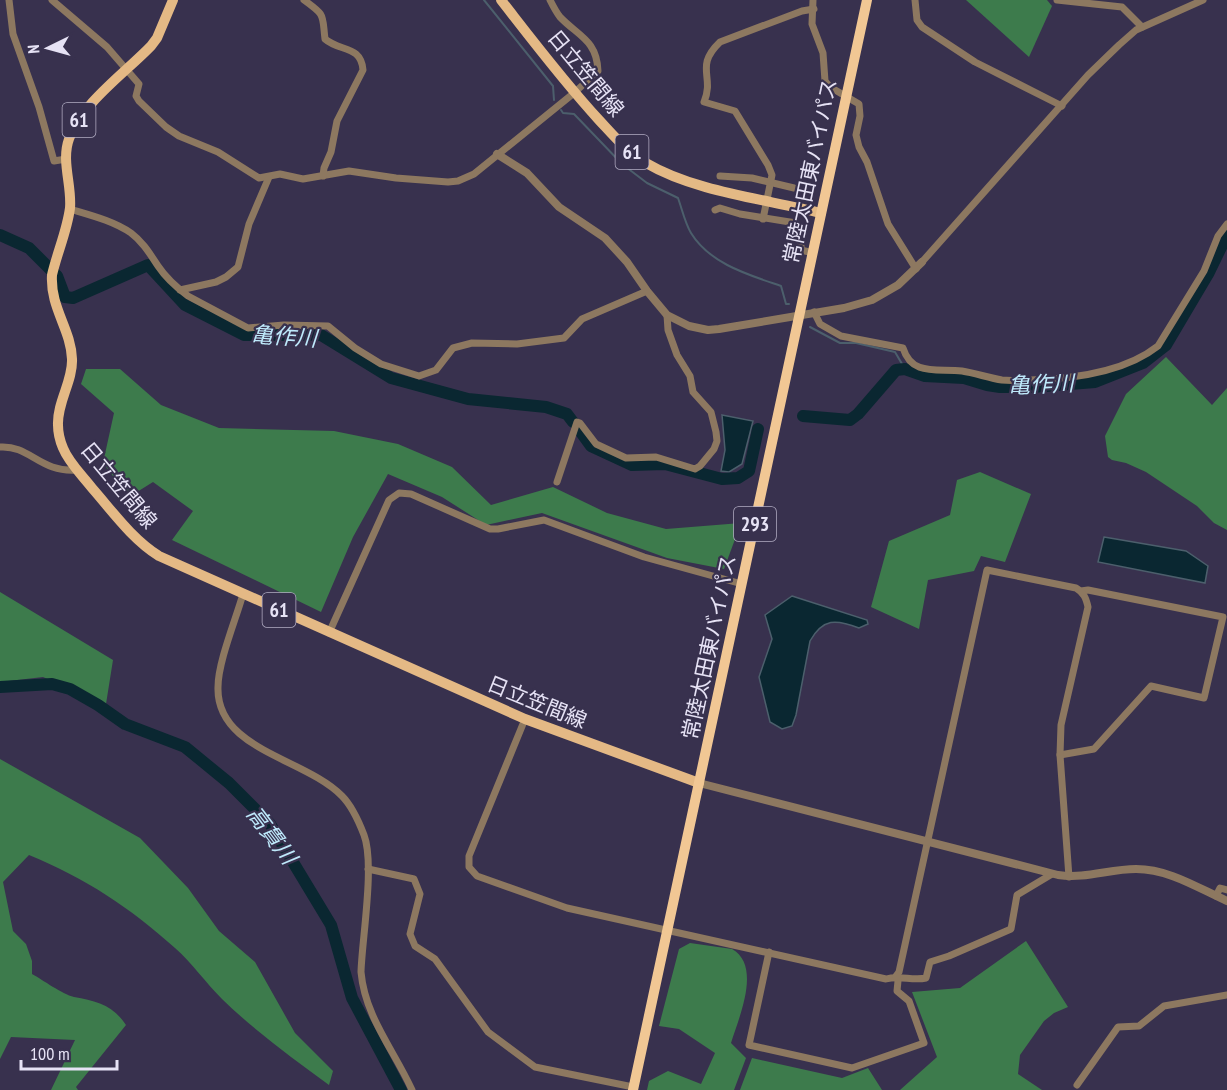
<svg xmlns="http://www.w3.org/2000/svg" width="1227" height="1090" font-family="'PT Sans Narrow','Noto Sans JP',sans-serif">
  <style>
    .forest { fill: #3d7b4c }
    .water { fill: #0a2731; stroke: #4c5f6c; stroke-width: 1.5 }
    .lines { fill: none; stroke-linecap: round; stroke-linejoin: round }
    .stream { stroke: #4c5f6c; stroke-width: 2 }
    .river { stroke: #0a2731; stroke-width: 12 }
    .minor { stroke: #8d7860; stroke-width: 7 }
    .tertiary { stroke: #8d7860; stroke-width: 8 }
    .primary { stroke: #e4b985; stroke-width: 10 }
    .trunk { stroke: #f1c794; stroke-width: 10 }
    .labels { text-anchor: middle; dominant-baseline: central; stroke-width: 4.5; stroke-linejoin: round; paint-order: stroke }
    .shield { fill: #38314e; stroke: #b2adc3; stroke-width: 1.5 }
    .shield-label { font-size: 20px; font-weight: bold; fill: #e6e2f5 }
    .street-label { font-size: 21px; fill: #e6e2f5; stroke: #38314e }
    .water-label { font-size: 22px; font-style: italic; fill: #bee9fb; stroke: #38314e }
  </style>
  <rect width="100%" height="100%" fill="#38314e"/>
  <!-- forest -->
  <g class="forest">
    <polygon points="966,0 1047,0 1052,6 1029,57"/>
    <polygon points="1166,357 1212,405 1227,388 1227,530 1214,523 1197,506 1146,472 1126,463 1112,460 1108,457 1105,436 1126,394"/>
    <polygon points="86,369 120,369 161,405 219,428 334,431 398,444 452,467 491,505 553,487 607,513 666,529 741,523 724,569 667,558 542,513 486,525 442,497 388,474 353,537 321,612 172,540 193,511 153,482 129,497 103,463 114,413 81,384"/>
    <polygon points="980,472 1031,494 1005,562 981,556 974,571 928,580 919,629 871,607 889,541 950,515 957,480"/>
    <polygon points="0,592 113,660 106,704 43,677 0,682"/>
    <path d="M0 759 140 838 188 888 219 931 255 962 295 1033 333 1071 329 1085C292 1058 255 1031 222 999 206 983 192 963 175 948 129 907 87 879 29 855L3 882 13 931 26 944 32 961V974C43 980 62 994 74 997 96 1001 113 1005 126 1025L76 1087 78 1090H51L75 1040 11 1037 0 1059Z"/>
    <polygon points="1026,941 1068,1007 1054,1013 1044,1021 1020,1055 1018,1074 1042,1090 900,1090 937,1057 912,992 960,988"/>
    <path d="M690 943 732 949C762 966 739 1017 731 1043L746 1058 734 1090H647L649 1081 668 1071 701 1084 715 1053 679 1029 659 1026 679 949Z"/>
    <polygon points="752,1058 842,1078 868,1068 882,1090 740,1090"/>
  </g>
  <!-- water -->
  <g class="water">
    <polygon points="722,415 753,421 742,464 729,472 721,471 725,450"/>
    <polygon points="1104,537 1186,551 1208,566 1205,583 1098,562"/>
    <path d="M792 596 867 620 868 624 859 628C836 619 823 618 810 641L796 715 792 726 782 729 770 722 759 677 772 639 765 615Z"/>
  </g>
  <g class="lines">
    <!-- stream -->
    <g class="stream">
      <polyline points="484,0 553,86 554,100"/>
      <path d="M561 110 563 113 574 114 622 164 647 183 678 198C682 209 685 223 691 233 710 264 749 275 781 286L786 304H789"/>
      <polyline points="810,327 840,343 856,343 895,352 905,369"/>
    </g>
    <!-- river -->
    <g class="river">
      <polyline points="0,235 29,248 57,276 65,297 73,298 148,265 185,305 244,335 321,335 391,378 468,399 546,407 567,414 573,422"/>
      <polyline points="803,416 850,420 858,414 896,370 905,369 925,376 964,378 987,385 1000,387 1032,387 1095,382 1143,363 1166,345 1208,274 1227,235"/>
      <polyline points="578,428 591,446 632,465 665,464 722,479 738,478 749,471 758,429"/>
      <polyline points="0,687 52,684 70,689 98,705 125,724 185,747 229,783 270,824 331,925 352,998 401,1090"/>
    </g>
    <!-- minor -->
    <g class="minor">
      <polyline points="9,0 13,34 39,107 54,161 66,159"/>
      <path d="M52 0 107 47 139 84 136 96 139 101 166 127 179 136 218 152 259 178 280 174 303 179 349 171 396 178 448 182 458 181 474 174 574 93 598 71C597 40 578 36 560 17 556 12 553 6 550 0"/>
      <path d="M304 0C326 16 322 14 325 39 340 52 361 45 363 70L337 121 331 152 324 168 323 176"/>
      <polyline points="813,0 812,24 823,53 825,81 830,87 859,104 860,116 856,135 859,147 867,162 888,224 916,269"/>
      <polyline points="915,0 917,20 922,27 975,62 1062,106"/>
      <polyline points="1057,0 1122,7 1142,27"/>
      <polyline points="720,176 752,178 794,188"/>
      <path d="M70 209C90 215 114 221 131 233 143 242 150 254 158 266 166 278 176 287 188 296L248 328 284 325 328 326 355 348 381 364 419 376 436 370 453 348 472 343 517 344 564 338 582 319 647 291"/>
      <polyline points="715,210 720,208 740,214 796,223 801,236 801,250 813,253"/>
      <path d="M763 219 772 175 768 165 735 111 704 102C715 76 694 67 720 42L802 11 814 9"/>
      <polyline points="922,262 1088,75 1119,45 1136,30 1203,0"/>
      <polyline points="180,290 216,282 226,277 238,267 249,224 269,177"/>
      <path d="M814 312 820 324 841 336 903 348C912 377 938 368 962 371 975 373 989 378 1002 380 1012 381 1021 380 1030 380 1071 379 1125 372 1158 346L1204 271 1218 236 1227 224"/>
      <path d="M0 447C30 445 40 473 77 470"/>
      <polyline points="557,482 577,422 580,423 596,444 626,458 656,457 695,469 700,466 714,449 717,441 716,432 711,412 693,392 690,376 677,355 668,330 667,315"/>
      <path d="M243 594C236 619 218 662 218 687 216 750 305 758 342 796 352 806 359 822 364 835 375 864 362 939 361 972 365 1017 394 1050 412 1090"/>
      <polyline points="329,633 389,500 399,493 411,494 490,529 498,529 544,520 644,557 742,584"/>
      <path d="M525 719 469 856V867L477 876 567 908 886 979C900 975 912 981 926 978L930 962 949 956 1011 929 1017 895 1052 874"/>
      <polyline points="1060,755 1094,749 1151,686 1204,698 1223,617 1088,590 1081,591"/>
      <polyline points="368,869 414,879 420,894 410,934 415,946 435,959 488,1032 535,1067 633,1087"/>
      <polyline points="1216,896 1220,888 1227,890"/>
      <path d="M769 952 749 1045 852 1068 924 1043 909 1001 897 991 898 981 896 976 899 972 987 570 1076 588C1084 593 1086 598 1088 607L1061 725 1060 755 1069 877"/>
      <polyline points="1077,1085 1118,1027 1139,1026 1164,1006 1227,995"/>
    </g>
    <!-- tertiary -->
    <g class="tertiary">
      <polyline points="497,154 527,173 559,207 605,238 627,262 647,291 667,315 689,326 708,330 719,329 844,308 872,300 898,285 922,262"/>
      <path d="M699 783 1058 875C1086 879 1109 869 1136 869 1169 869 1198 888 1227 901"/>
    </g>
    <!-- primary -->
    <g class="primary">
      <path d="M173 0 157 38 151 46C125 73 81 104 69 139 61 161 72 185 70 208 67 231 57 253 52 275 50 308 71 329 72 359 73 381 57 402 58 425 58 433 60 441 63 448 69 463 82 475 92 488 113 512 132 539 159 556L525 719 699 783"/>
      <path d="M501 0C533 41 564 82 599 120 613 135 628 153 646 163 695 192 766 199 821 213"/>
    </g>
    <!-- trunk -->
    <polyline class="trunk" points="633,1090 867,0"/>
  </g>
  <g class="labels">
    <!-- shield labels -->
    <g class="shield">
      <rect x="62.5" y="103" width="33" height="34" rx="4.5"/>
      <rect x="615.5" y="135" width="33" height="34" rx="4.5"/>
      <rect x="734" y="507" width="42" height="34" rx="4.5"/>
      <rect x="262.5" y="593" width="33" height="34" rx="4.5"/>
    </g>
    <g class="shield-label">
      <text x="79" y="120">61</text>
      <text x="632" y="152">61</text>
      <text x="755" y="524">293</text>
      <text x="279" y="610">61</text>
    </g>
    <!-- street labels -->
    <g class="street-label">
      <text transform="translate(586 73) rotate(50)">日立笠間線</text>
      <text transform="translate(810 171) rotate(-78)">常陸太田東バイパス</text>
      <text transform="translate(119 485) rotate(50)">日立笠間線</text>
      <text transform="translate(709 647) rotate(-78)">常陸太田東バイパス</text>
      <text transform="translate(537 702) rotate(22)">日立笠間線</text>
    </g>
    <!-- water labels -->
    <g class="water-label">
      <text transform="translate(284 336) rotate(4)">亀作川</text>
      <text transform="translate(1041 384) rotate(-2)">亀作川</text>
      <text transform="translate(272 835) rotate(53)">高貫川</text>
    </g>
  </g>
  <!-- north arrow -->
  <g transform="translate(48 48) rotate(265)" stroke="#38314e" stroke-width="4.5" paint-order="stroke">
  <path d="M0-4.5L10 22L0 15L-10 22Z" fill="#e6e2f5"/>
  <text y="-9" font-size="16" font-weight="bold" text-anchor="middle" fill="#e6e2f5">N</text>
  </g>
  <!-- scale -->
  <path d="M21 1060v9h96v-9" fill="none" stroke="#e6e2f5" stroke-width="3"/>
  <text x="30" y="1060" font-size="18" fill="#e6e2f5" stroke="#38314e" stroke-width="4.5" paint-order="stroke">100 m</text>
</svg>
